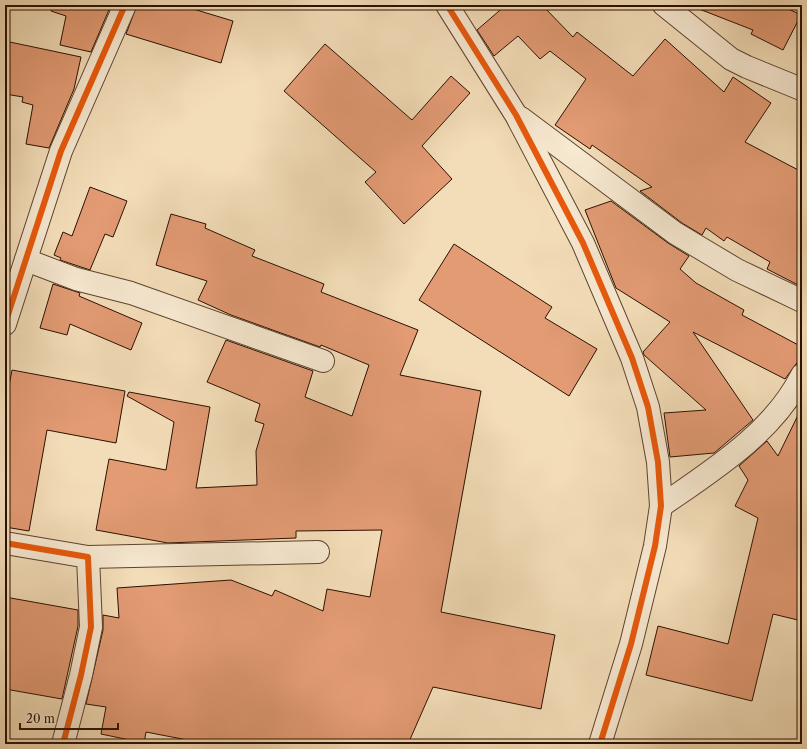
<svg xmlns="http://www.w3.org/2000/svg" width="807" height="749" font-family="'Libre Caslon Text',serif">
  <style>
    .building { fill: #e39b74; stroke: #2a1000 }
    .lines { fill: none; stroke-linecap: round; stroke-linejoin: round }
    .minor-casing { stroke: #5c432e; stroke-width: 24 }
    .minor { stroke: #f7e9d1; stroke-width: 22 }
    .cycleway-casing { stroke: #f7e9d1; stroke-width: 8 }
    .cycleway { stroke: #e8590c; stroke-width: 6 }
  </style>
  <rect width="100%" height="100%" fill="#f3ddb8"/>
  <filter id="stains"><feTurbulence type="fractalNoise" baseFrequency=".005" numOctaves="4"/><feColorMatrix values="0 0 0 0 .2 0 0 0 0 .09 0 0 0 0 .02 0 0 0 .5 -.17"/></filter>
  <radialGradient id="worn" r=".72"><stop offset=".6" stop-color="#630" stop-opacity="0"/><stop offset="1" stop-color="#630" stop-opacity=".3"/></radialGradient>
  <!-- building -->
  <g class="building">
    <polygon points="52,5 111,5 91,52 60,45 66,16 51,11"/>
    <polygon points="137,5 180,5 233,21 221,63 126,34"/>
    <polygon points="506,5 542,5 573,37 577,32 633,76 665,39 724,92 733,77 771,103 745,142 802,172 802,287 767,269 770,262 727,237 724,241 706,228 702,235 682,223 640,191 652,187 592,145 590,149 555,125 586,79 550,51 540,59 518,36 494,56 477,30"/>
    <polygon points="695,5 780,5 801,15 783,50 751,34 753,30 694,7"/>
    <polygon points="5,41 81,57 74,89 49,148 26,144 33,105 22,102 23,97 5,94"/>
    <polygon points="325,44 412,120 451,76 470,93 422,146 452,179 404,224 365,182 376,172 284,91"/>
    <polygon points="90,187 127,201 113,237 105,234 90,270 60,260 61,258 54,255 63,232 72,236"/>
    <polygon points="611,201 668,243 689,256 680,269 696,283 744,310 742,315 802,347 802,356 785,379 693,332 753,420 714,453 670,457 664,413 706,410 644,355 643,352 670,322 616,288 585,210"/>
    <polygon points="171,214 206,224 205,228 255,250 252,256 324,284 321,292 418,330 400,375 481,391 441,612 555,635 541,709 433,687 408,744 208,744 146,732 144,743 101,734 106,707 86,704 103,630 103,615 119,618 117,588 231,580 272,596 275,590 323,611 327,589 370,597 382,530 296,531 296,538 168,543 96,530 109,459 166,470 174,422 127,396 129,392 210,407 196,488 257,485 256,451 264,424 255,421 260,404 207,382 226,340 313,371 305,397 352,416 369,365 321,345 320,347 231,315 198,300 207,281 156,265"/>
    <polygon points="454,244 552,307 545,318 597,349 569,396 419,300"/>
    <polygon points="53,284 80,293 79,296 142,323 131,350 70,324 67,335 40,328"/>
    <polygon points="12,370 125,391 116,443 47,430 29,531 5,527 5,407"/>
    <polygon points="802,407 802,621 773,614 752,701 646,675 658,626 728,644 758,518 735,506 748,480 739,466 767,441 778,456"/>
    <polygon points="5,597 78,610 78,626 62,699 5,689"/>
  </g>
  <g class="lines">
    <defs>
      <g id="minor">
        <polyline points="447,5 516,115 583,243 632,358 648,407 658,462 661,506 655,546 631,644 600,744"/>
        <polyline points="664,5 731,59 747,67 801,89"/>
        <polyline points="521,118 675,233 737,270 802,301"/>
        <polyline points="26,260 76,279 131,293 323,361"/>
        <polyline points="5,324 61,151 125,5"/>
        <path d="M661 506C713 470 773 433 802 375"/>
        <polyline points="5,543 88,557 91,627 81,675 63,744"/>
        <polyline points="88,557 318,552"/>
      </g>
    </defs>
    <!-- minor casing -->
    <use href="#minor" class="minor-casing"/>
    <!-- minor -->
    <use href="#minor" class="minor"/>
    <defs>
      <g id="cycleway">
        <polyline points="447,5 516,115 583,243 632,358 648,407 658,462 661,506 655,546 631,644 600,744"/>
        <polyline points="5,324 61,151 125,5"/>
        <polyline points="5,543 88,557 91,627 81,675 63,744"/>
      </g>
    </defs>
    <!-- cycleway casing -->
    <use href="#cycleway" class="cycleway-casing"/>
    <!-- cycleway -->
    <use href="#cycleway" class="cycleway"/>
  </g>
  <!-- margin -->
  <rect width="807" height="749" fill="none" stroke="#f3ddb8" stroke-width="20"/>
  <rect x="6" y="6" width="795" height="737" fill="none" stroke="#2a1000" stroke-width="2"/>
  <rect x="10" y="10" width="787" height="729" fill="none" stroke="#2a1000"/>
  <!-- scale -->
  <path d="M20 723v6h98v-6" fill="none" stroke="#2a1000" stroke-width="2"/>
  <text x="26" y="723" font-size="12" fill="#2a1000" stroke="#f7e9d1" stroke-width="3" paint-order="stroke">20 m</text>
  <rect width="100%" height="100%" filter="url(#stains)"/>
  <rect width="100%" height="100%" fill="url(#worn)"/>
</svg>
